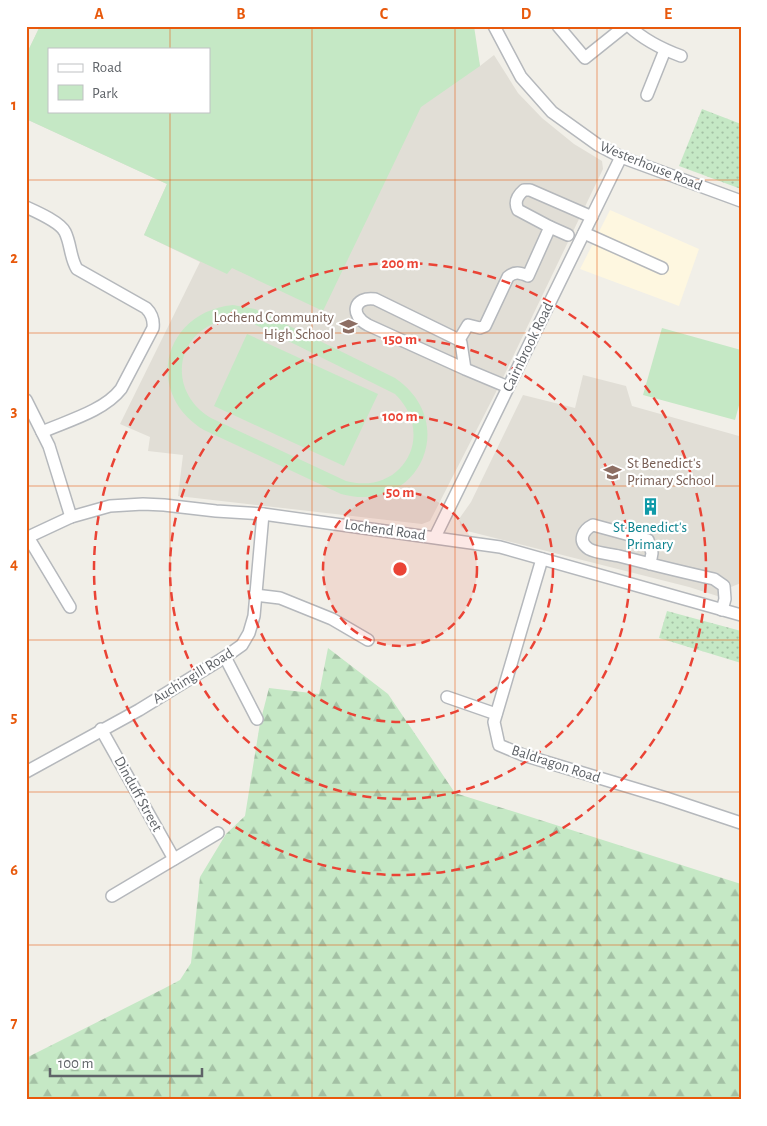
<svg xmlns="http://www.w3.org/2000/svg" width="767" height="1126" font-family="'Alegreya Sans',sans-serif">
  <style>
    .commercial { fill: #fef7e0 }
    .education { fill: #e1ded6; fill-rule: evenodd }
    .grass { fill: url(#grass-dots) }
    .forest { fill: url(#forest-firs) }
    .green { fill: #c5e8c5; fill-rule: evenodd }
    .lines { fill: none; stroke-linecap: round; stroke-linejoin: round }
    .minor-casing { stroke: #b5b8bc; stroke-width: 14 }
    .minor { stroke: #fff; stroke-width: 11 }
    .grid { fill: none; stroke: #e8590c; stroke-width: 1; stroke-opacity: 0.55 }
    .ring { fill: none; stroke: #ea4335; stroke-width: 2.5; stroke-dasharray: 9 6 }
    .labels { text-anchor: middle; dominant-baseline: central; stroke-width: 4.5; stroke-linejoin: round; paint-order: stroke }
    .street-label { font-size: 15px; fill: #5f6368; stroke: #fff }
    .education-label { font-size: 15px; fill: #785e54; stroke: #fff; text-anchor: end }
    .culture-label { font-size: 15px; fill: #0d838f; stroke: #fff }
    .centre { fill: #ea4335; stroke: #fff; stroke-width: 2.5 }
    .ring-label { font-size: 15px; text-anchor: middle; font-weight: bold; fill: #ea4335; stroke: #fff; stroke-width: 4.5; stroke-linejoin: round; paint-order: stroke }
    .neatline { fill: none; stroke: #e8590c; stroke-width: 2 }
    .grid-label { font-size: 16px; text-anchor: middle; font-weight: bold; fill: #e8590c }
  </style>
  <defs>
    <pattern id="grass-dots" width="8" height="8" patternUnits="userSpaceOnUse" patternTransform="scale(1.25)"><rect width="8" height="8" fill="#c5e8c5"/><path d="M2 2h.1M6 6h.1" fill="none" stroke="#a3c0a4" stroke-width="1.8" stroke-linecap="round"/></pattern>
    <pattern id="forest-firs" width="22" height="20" patternUnits="userSpaceOnUse" patternTransform="scale(1.25)"><rect width="22" height="20" fill="#c5e8c5"/><path d="M5 1l3.5 6h-7zM16 11l3.5 6h-7z" fill="#a3c0a4"/></pattern>
  </defs>
  <rect width="100%" height="100%" fill="#f1efe8"/>
  <!-- commercial -->
  <polygon class="commercial" points="610,210 699,249 679,306 580,269"/>
  <!-- education -->
  <g class="education">
    <path d="M40 26H472L480 66 494 55 518 93 542 118 574 144 602 161 603 169 497 390 430 521 422 524 178 496 183 455 148 451 150 437 120 424 200 262 144 235 167 184 26 119V55ZM49 49H209V111H49Z"/>
    <polygon points="583,375 626,386 632,406 739,436 741,441 741,583 731,587 730,600 689,587 467,531 461,527 459,519 471,502 523,395 575,408"/>
  </g>
  <!-- grass -->
  <g class="grass">
    <polygon points="702,109 741,124 741,189 679,166"/>
    <polygon points="667,611 741,631 741,663 659,638"/>
  </g>
  <!-- forest -->
  <polygon class="forest" points="328,648 388,694 455,793 741,884 741,1100 26,1100 26,1058 165,988 180,980 191,963 200,877 226,834 245,816 260,723 269,688 319,694"/>
  <!-- green -->
  <g class="green">
    <path d="M40 26H474L480 66 421 107 323 311 232 268 227 274 144 235 167 184 26 119V55ZM49 49H209V111H49Z"/>
    <path d="M233 305 255 309 395 378C461 423 418 515 341 494L204 430C143 393 163 312 233 305ZM233 319 250 322 395 394C437 435 402 496 346 481L211 418C163 389 177 324 233 319Z"/>
    <polygon points="662,328 741,350 741,398 735,420 643,395"/>
    <polygon points="247,334 378,394 344,466 214,406"/>
  </g>
  <g class="lines">
    <defs>
      <g id="minor">
        <polyline points="494,26 521,77 552,112 598,145 621,157 741,201"/>
        <polyline points="558,26 585,58 625,26"/>
        <path d="M629 26C644 40 662 49 681 56"/>
        <polyline points="647,95 665,50"/>
        <path d="M26 207C37 212 60 222 65 232 71 244 70 258 77 269L146 308C152 314 154 320 153 328L121 389C104 411 67 421 42 432"/>
        <path d="M550 227 518 210C514 202 517 196 524 190H530L592 217"/>
        <polyline points="584,233 662,268"/>
        <path d="M459 340 468 325 480 328 485 326 508 277C515 271 520 273 528 276L550 227 568 235"/>
        <path d="M465 369 368 325C349 315 354 296 375 299L459 340 461 343 465 369 508 387"/>
        <polyline points="26,400 49,446 71,517"/>
        <polyline points="28,537 70,607"/>
        <polyline points="435,537 621,157"/>
        <polyline points="26,538 71,517 110,506 143,504 164,505 216,511 263,514 500,547 741,615"/>
        <polyline points="542,559 494,722 499,745 523,755 666,798 741,823"/>
        <path d="M650 564 652 553 648 540 593 525C583 530 577 541 589 549 596 553 610 554 619 556 650 564 682 572 714 579L724 586 725 599 722 610"/>
        <polyline points="255,595 280,598 332,619 368,640"/>
        <polyline points="225,657 257,719"/>
        <polyline points="447,697 496,714"/>
        <polyline points="101,729 174,859"/>
        <polyline points="26,772 139,710 225,657 242,645 249,633 254,616 263,514"/>
        <polyline points="112,896 218,833"/>
      </g>
    </defs>
    <!-- minor casing -->
    <use href="#minor" class="minor-casing"/>
    <!-- minor -->
    <use href="#minor" class="minor"/>
  </g>
  <!-- grid -->
  <path class="grid" d="M170 26V49M312 26V1100M455 26V1100M597 26V1100M170 111V1100M26 180H741M26 333H741M26 486H741M26 640H741M26 792H741M26 945H741"/>
  <!-- distance rings -->
  <circle cx="400" cy="569" r="77" fill="#ea4335" fill-opacity=".12"/>
  <g class="ring">
    <circle cx="400" cy="569" r="77"/>
    <circle cx="400" cy="569" r="153"/>
    <circle cx="400" cy="569" r="230"/>
    <circle cx="400" cy="569" r="306"/>
  </g>
  <!-- icons -->
  <defs>
    <symbol id="school-bare" viewBox="-9 -9 18 18"><path d="M0-5L7-2L0 1L-7-2ZM-4 1L0 2.5L4 1V4Q0 6-4 4Z" fill="#8d6e63" stroke="#fff" stroke-width="2.5" paint-order="stroke"/></symbol>
    <symbol id="building-bare" viewBox="-9 -9 18 18"><path d="M-4-6H4V6H1V3H-1V6H-4ZM-2.5-4.3h1.7v1.8h-1.7ZM.8-4.3h1.7v1.8H.8ZM-2.5-1h1.7V.8h-1.7ZM.8-1h1.7V.8H.8Z" fill="#0f9aa8" stroke="#fff" stroke-width="2.5" paint-order="stroke"/></symbol>
  </defs>
  <g fill-rule="evenodd">
    <use href="#school-bare" x="336" y="314" width="25" height="25"/>
    <use href="#school-bare" x="600" y="460" width="25" height="25"/>
    <use href="#building-bare" x="638" y="494" width="25" height="25"/>
  </g>
  <g class="labels">
    <!-- street labels -->
    <g class="street-label">
      <text transform="translate(651 166) rotate(22)">Westerhouse Road</text>
      <text transform="translate(528 347) rotate(-64)">Cairnbrook Road</text>
      <text transform="translate(385 530) rotate(8)">Lochend Road</text>
      <text transform="translate(193 676) rotate(-32)">Auchingill Road</text>
      <text transform="translate(556 764) rotate(18)">Baldragon Road</text>
      <text transform="translate(138 794) rotate(61)">Dinduff Street</text>
    </g>
    <!-- education labels -->
    <g class="education-label">
      <text x="334" y="317">Lochend Community<tspan x="334" dy="17">High School</tspan></text>
      <text x="627" y="463" text-anchor="start">St Benedict's<tspan x="627" dy="17">Primary School</tspan></text>
    </g>
    <!-- culture labels -->
    <g class="culture-label">
      <text x="650" y="527">St Benedict's<tspan x="650" dy="17">Primary</tspan></text>
    </g>
  </g>
  <circle cx="400" cy="569" r="8" class="centre"/>
  <g class="ring-label">
    <text x="400" y="268">200 m</text>
    <text x="400" y="344">150 m</text>
    <text x="400" y="421">100 m</text>
    <text x="400" y="497">50 m</text>
  </g>
  <!-- border -->
  <rect width="767" height="1126" fill="none" stroke="#ffffff" stroke-width="55"/>
  <!-- legend -->
  <rect x="48" y="48" width="162" height="65" fill="#ffffff" stroke="#bfc1c3"/>
  <rect x="58" y="64" width="25" height="8" fill="#ffffff" stroke="#bfc1c3"/>
  <text x="92" y="72" font-size="15" fill="#5f6368">Road</text>
  <rect x="58" y="85" width="25" height="15" fill="#c5e8c5" stroke="#bfc1c3"/>
  <text x="92" y="98" font-size="15" fill="#5f6368">Park</text>
  <!-- scale -->
  <path d="M50 1068v8h152v-8" fill="none" stroke="#5f6368" stroke-width="2.5"/>
  <text x="58" y="1068" font-size="15" fill="#5f6368" stroke="#ffffff" stroke-width="4" paint-order="stroke">100 m</text>
  <rect x="28" y="28" width="712" height="1070" class="neatline"/>
  <g class="grid-label">
    <text x="99" y="19">A</text>
    <text x="241" y="19">B</text>
    <text x="384" y="19">C</text>
    <text x="526" y="19">D</text>
    <text x="668" y="19">E</text>
    <text x="14" y="110">1</text>
    <text x="14" y="263">2</text>
    <text x="14" y="416">3</text>
    <text x="14" y="569">4</text>
    <text x="14" y="722">5</text>
    <text x="14" y="875">6</text>
    <text x="14" y="1028">7</text>
  </g>
</svg>
